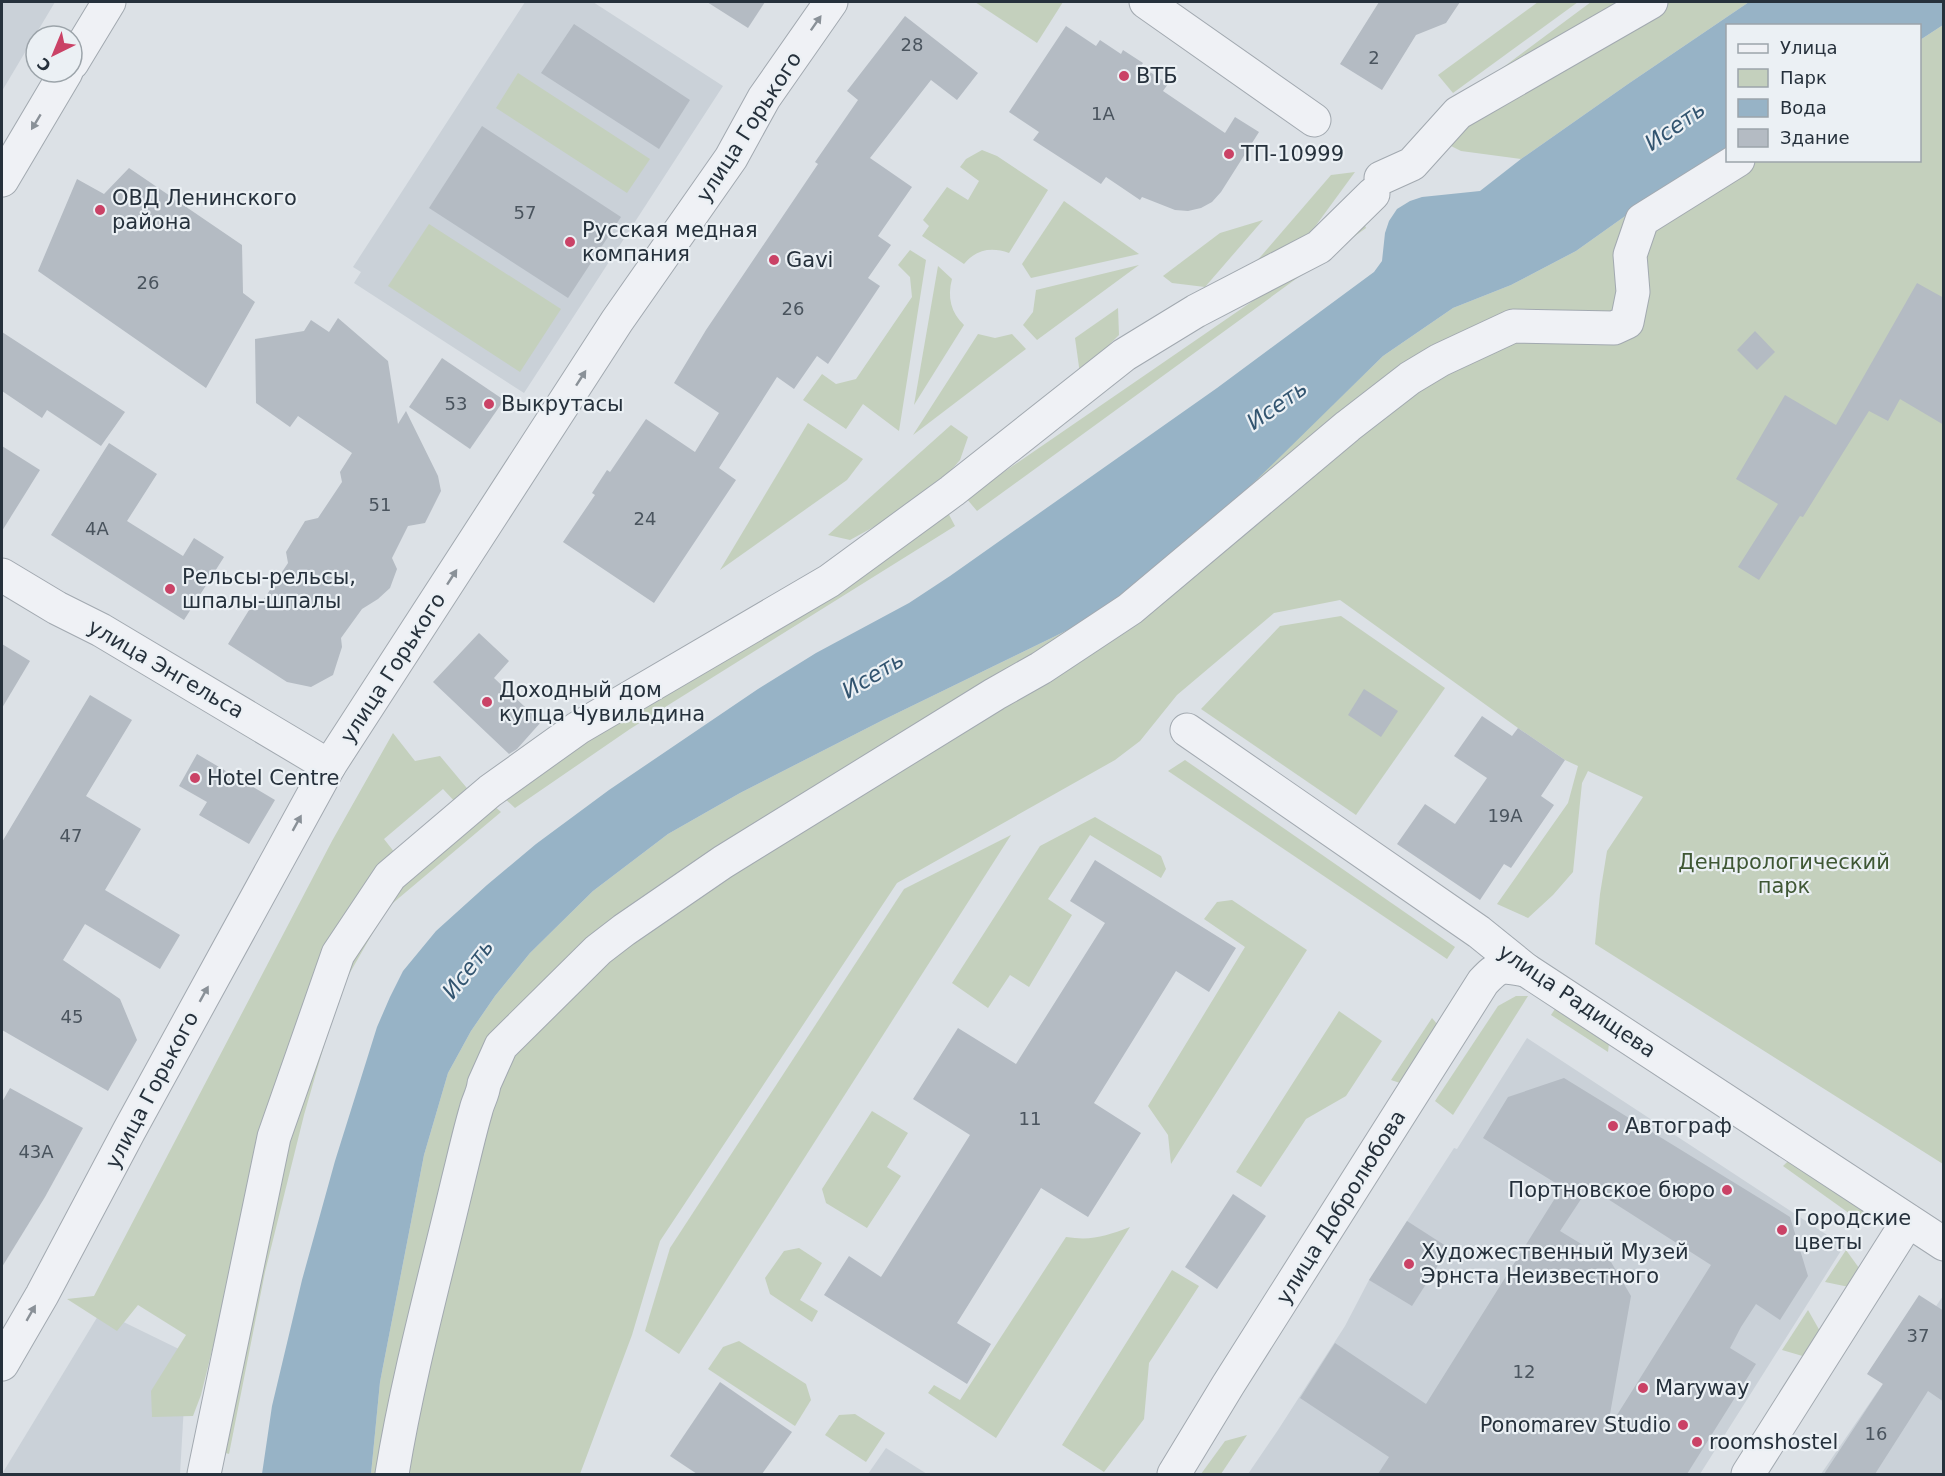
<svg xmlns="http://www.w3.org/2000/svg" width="1945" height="1476" font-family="'DejaVu Sans',sans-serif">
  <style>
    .built { fill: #cad1d8 }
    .green { fill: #c4d0bd }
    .water { fill: #97b3c6 }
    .building { fill: #b4bbc3; fill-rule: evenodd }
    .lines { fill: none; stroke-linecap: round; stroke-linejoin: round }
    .minor-casing { stroke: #a2a9b0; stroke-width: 35 }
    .minor { stroke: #eff1f5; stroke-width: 33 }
    .oneway { fill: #8a9198 }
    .poi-dot { fill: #ca4266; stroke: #ebf0f4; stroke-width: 2 }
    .labels { text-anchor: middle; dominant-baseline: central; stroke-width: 4.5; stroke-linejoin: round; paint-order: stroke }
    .number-label { font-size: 18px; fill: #4a545e }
    .poi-label { font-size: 21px; fill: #26313c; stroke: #ebf0f4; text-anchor: start }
    .street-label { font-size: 21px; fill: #26313c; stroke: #ebf0f4 }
    .park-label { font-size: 21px; fill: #3f5734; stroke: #ebf0f4 }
    .water-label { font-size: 22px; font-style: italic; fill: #32546f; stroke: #ebf0f4 }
  </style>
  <rect width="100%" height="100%" fill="#dce1e6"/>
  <!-- built -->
  <g class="built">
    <polygon points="2,2 55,2 2,91"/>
    <polygon points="525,2 593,2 723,86 524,393 354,283 361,272 353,267"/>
    <polygon points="1527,1038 1844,1246 1700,1474 1248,1474 1278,1430 1345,1326 1369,1280 1454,1148 1457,1149"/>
    <polygon points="1943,1296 1943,1474 1821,1474"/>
    <polygon points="101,1311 187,1353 180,1474 2,1474"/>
    <polygon points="886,1448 927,1474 868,1474"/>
  </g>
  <!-- green -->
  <g class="green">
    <polygon points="975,2 1063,2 1037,43"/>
    <polygon points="1538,2 1578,2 1453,93 1438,75"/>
    <polygon points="1591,2 1749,2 1628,84 1521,159 1461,151 1419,130"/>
    <polygon points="1943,25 1943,1164 1595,944 1600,894 1607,851 1643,797 1588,771 1582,783 1573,872 1553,895 1528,918 1497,904 1568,803 1578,766 1565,760 1518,728 1340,600 1274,613 1177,695 1140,741 1115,760 897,883 660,1241 632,1335 580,1474 371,1474 380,1382 424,1155 448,1073 471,1031 495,996 530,953 593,891 668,834 740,793 883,720 1074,627 1315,422 1383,356 1453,308 1511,285 1576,251 1628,214 1728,160 1920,160 1920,40"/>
    <polygon points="518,73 650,159 627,193 496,108"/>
    <path d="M982 150 997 156 1048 190 1009 253C992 247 976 249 964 264L922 236 929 226 923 220 947 187 968 200 979 181 960 167 966 159Z"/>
    <polygon points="1355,172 1306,239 1243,277 1331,175"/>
    <polygon points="1064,201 1139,254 1031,278 1022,264"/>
    <polygon points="1361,216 1366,228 977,511 966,498 1327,250"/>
    <polygon points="1263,220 1205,287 1172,283 1163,276 1220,233"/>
    <polygon points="429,224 561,309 520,372 388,286"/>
    <polygon points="910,250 926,260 899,431 863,404 846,429 803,400 822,374 836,384 856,379 912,297 910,277 898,265"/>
    <polygon points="1139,265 1037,340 1023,325 1033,312 1036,290"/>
    <path d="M938 266 952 279C947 297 951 313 964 325L914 405Z"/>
    <polygon points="1118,308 1119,335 1080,374 1075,338"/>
    <polygon points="978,334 995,338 1012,334 1026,349 913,435"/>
    <polygon points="808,423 863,459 847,480 720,570"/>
    <polygon points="951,425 968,437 960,460 928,497 850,540 828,535"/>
    <polygon points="946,509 955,526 630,729 515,808 503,797 542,769"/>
    <polygon points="1341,616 1445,688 1356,815 1201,709 1280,626"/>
    <polygon points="393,733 415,761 440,756 471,793 457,804 443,789 384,839 395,853 334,938 285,1056 201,1395 193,1416 152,1417 151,1391 186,1335 138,1305 117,1331 67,1299 94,1296 332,841"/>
    <polygon points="1185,760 1455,947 1447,959 1168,771"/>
    <polygon points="485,798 501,812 387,908 340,990 304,1115 265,1272 229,1454 213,1449 215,1427 337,958"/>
    <polygon points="1095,817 1161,856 1166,869 1161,878 1090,835 1048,899 1072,915 1029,987 1010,975 988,1008 952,983 1040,846"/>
    <polygon points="1011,835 679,1354 645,1331 670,1248 904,889"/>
    <polygon points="1232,900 1307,950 1171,1164 1168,1135 1148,1106 1245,947 1204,919 1217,902"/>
    <polygon points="1564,995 1611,1026 1608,1052 1551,1015"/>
    <polygon points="1516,996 1528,996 1453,1115 1435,1101 1498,1006"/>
    <polygon points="1339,1011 1382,1041 1346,1096 1306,1119 1261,1187 1236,1172"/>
    <polygon points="1432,1018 1443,1031 1406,1085 1391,1080"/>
    <polygon points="872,1111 908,1133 887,1167 901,1176 867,1228 826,1203 822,1189"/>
    <polygon points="1800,1150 1874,1199 1860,1221 1783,1166"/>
    <path d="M1130 1227 996 1438 928 1393 934 1385 960 1400 1066 1237C1092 1241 1106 1236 1130 1227Z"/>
    <polygon points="799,1248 822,1263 800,1300 818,1311 812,1322 770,1294 765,1278 784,1251"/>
    <polygon points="1846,1250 1859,1268 1849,1287 1825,1282"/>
    <polygon points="1172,1270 1199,1286 1149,1363 1144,1419 1104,1472 1062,1445"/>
    <polygon points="1808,1310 1821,1333 1806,1357 1782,1350"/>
    <polygon points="739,1341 806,1384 811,1400 795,1426 708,1369 723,1347"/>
    <polygon points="855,1414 885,1433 866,1462 825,1435 839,1415"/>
    <polygon points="1247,1435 1221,1474 1201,1474 1225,1441"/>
  </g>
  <!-- water -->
  <polygon class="water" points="1749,2 1943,2 1943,25 1920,40 1920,26 1728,26 1727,155 1628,214 1576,251 1511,285 1453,308 1383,356 1239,497 1124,597 1074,627 883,720 740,793 668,834 593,891 530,953 495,996 471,1031 448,1073 424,1155 380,1382 371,1474 262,1474 272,1406 302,1280 335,1161 377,1027 390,997 403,971 436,931 487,885 536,844 609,790 758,689 816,653 909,603 950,576 1217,388 1374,272 1382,261 1385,233 1389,221 1397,209 1410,201 1422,197 1480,191 1521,159 1628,84"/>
  <!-- building -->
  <g class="building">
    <polygon points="707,2 765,2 748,28"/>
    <polygon points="1379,2 1460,2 1446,23 1416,35 1382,90 1340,64"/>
    <polygon points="905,16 978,73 957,100 931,80 870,158 912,187 878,236 891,245 868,278 880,286 828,364 817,356 794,389 777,377 719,468 736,480 654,603 563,542 595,495 592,493 607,470 610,472 646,419 695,452 719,413 674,383 706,330 818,164 815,162 858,100 847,91"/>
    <polygon points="574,24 690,100 659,149 541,73"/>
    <polygon points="1066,26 1096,46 1100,40 1121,54 1123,50 1143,63 1141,66 1168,84 1163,91 1225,133 1235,117 1259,132 1221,192 1212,202 1201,208 1188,211 1175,210 1142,197 1140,200 1106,177 1101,184 1033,140 1039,132 1009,112"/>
    <polygon points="482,126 621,217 568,298 429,208"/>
    <polygon points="129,168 242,245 243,293 255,302 206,388 38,271 77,179 104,194"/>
    <polygon points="1917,283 1944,298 1944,425 1900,399 1888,421 1869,411 1803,517 1800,516 1759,580 1738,567 1778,504 1736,479 1785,395 1836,425"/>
    <polygon points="338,318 388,361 398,424 406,411 438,476 441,491 425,523 408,526 392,558 397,569 390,588 378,599 362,609 341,638 342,647 333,675 311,687 287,682 228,644 254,602 264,599 288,563 286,552 305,521 318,518 342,482 340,472 352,453 298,416 290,427 256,403 255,339 304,331 311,320 329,332"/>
    <polygon points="1755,331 1775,352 1757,370 1737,350"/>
    <polygon points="2,332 125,412 101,446 47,410 42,418 2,391"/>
    <polygon points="442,358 504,400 470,449 409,407"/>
    <polygon points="109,443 157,474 127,521 183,556 194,538 224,557 184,620 51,535"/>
    <polygon points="2,446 40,470 2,531"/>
    <polygon points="479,633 509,661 494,678 541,722 517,749 509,754 433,682"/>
    <polygon points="2,644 30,661 2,708"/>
    <polygon points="1364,689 1398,711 1381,737 1348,715"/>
    <polygon points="90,695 132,720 86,796 141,829 105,890 180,935 160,969 85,924 63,960 120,999 137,1040 108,1091 2,1030 2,842"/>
    <polygon points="1482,716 1512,736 1518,728 1565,760 1541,796 1554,805 1511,868 1504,864 1480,900 1397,844 1425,804 1455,824 1487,778 1454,756"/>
    <polygon points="197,754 275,800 249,844 199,815 207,802 179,786"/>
    <polygon points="1095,860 1236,948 1209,992 1176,971 1094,1103 1141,1133 1088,1217 1041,1188 957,1323 991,1344 967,1384 824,1295 849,1256 881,1277 970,1135 913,1099 958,1028 1016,1064 1105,923 1070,901"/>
    <path d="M1564 1078 1790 1217 1808 1276 1780 1320 1756 1304 1741 1327 1730 1348 1756 1364 1687 1474H1378L1389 1457 1300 1398 1335 1343 1426 1404 1562 1187 1483 1138 1508 1097ZM1589 1187 1711 1265 1607 1431 1631 1296 1611 1262 1560 1231Z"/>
    <polygon points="10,1088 83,1128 45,1197 2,1267 2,1102"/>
    <polygon points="1233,1194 1266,1216 1217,1289 1185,1267"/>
    <polygon points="1407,1221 1449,1248 1412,1306 1369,1280"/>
    <polygon points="1919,1295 1944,1311 1944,1402 1928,1391 1875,1474 1824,1474 1883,1384 1867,1374"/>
    <polygon points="720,1382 792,1432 762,1474 697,1474 670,1456"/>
  </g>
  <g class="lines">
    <defs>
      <g id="minor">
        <polyline points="1146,2 1314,120"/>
        <polyline points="72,63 109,2"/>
        <polyline points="1381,178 1412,164 1458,113 1651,2"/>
        <polyline points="2,180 66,72"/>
        <polyline points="2,575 57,608 101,630 329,766"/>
        <polyline points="1187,730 1479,932 1526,970 1944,1244"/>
        <polyline points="2,1364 42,1295 129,1131 329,766 617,321 731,158 764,98 831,2"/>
        <polyline points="204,1474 274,1137 338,954 390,876 490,791 578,728 829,581 952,491 1124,355 1196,311 1319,247 1373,194"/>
        <path d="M392 1474C408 1376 435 1278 458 1181 464 1157 469 1134 476 1110 478 1101 483 1094 484 1084L501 1046 598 950 624 930 723 862 995 694 1041 668 1130 609 1348 426 1410 378 1440 360 1513 326 1614 328 1627 322 1633 292 1630 255 1642 220 1738 160"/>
        <path d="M1174 1474 1228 1385 1483 982C1500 964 1502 966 1526 970"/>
        <polyline points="1748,1474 1908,1221"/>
      </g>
    </defs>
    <!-- minor casing -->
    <use href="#minor" class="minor-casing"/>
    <!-- minor -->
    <use href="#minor" class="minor"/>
  </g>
  <!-- one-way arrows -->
  <defs><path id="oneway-solid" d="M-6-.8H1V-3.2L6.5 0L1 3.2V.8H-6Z" transform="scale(1.5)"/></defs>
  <g class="oneway">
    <use href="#oneway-solid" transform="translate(816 23) rotate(-55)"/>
    <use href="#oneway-solid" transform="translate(36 122) rotate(121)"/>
    <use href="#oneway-solid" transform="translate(581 378) rotate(-57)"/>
    <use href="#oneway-solid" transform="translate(452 577) rotate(-57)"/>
    <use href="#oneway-solid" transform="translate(297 823) rotate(-61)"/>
    <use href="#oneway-solid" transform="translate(204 994) rotate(-61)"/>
    <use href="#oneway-solid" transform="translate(31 1313) rotate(-60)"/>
  </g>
  <!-- markers -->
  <g class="poi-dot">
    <circle cx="1124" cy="76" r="6"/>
    <circle cx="1229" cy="154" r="6"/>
    <circle cx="100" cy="210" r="6"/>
    <circle cx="570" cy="242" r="6"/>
    <circle cx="774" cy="260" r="6"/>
    <circle cx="489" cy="404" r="6"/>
    <circle cx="170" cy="589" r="6"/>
    <circle cx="487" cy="702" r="6"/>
    <circle cx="195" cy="778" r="6"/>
    <circle cx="1613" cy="1126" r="6"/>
    <circle cx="1727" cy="1190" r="6"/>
    <circle cx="1782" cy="1230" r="6"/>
    <circle cx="1409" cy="1264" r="6"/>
    <circle cx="1643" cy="1388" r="6"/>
    <circle cx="1683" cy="1425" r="6"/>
    <circle cx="1697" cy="1442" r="6"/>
  </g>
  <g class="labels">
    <!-- number labels -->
    <g class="number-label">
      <text x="912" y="44">28</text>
      <text x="1374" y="57">2</text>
      <text x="1103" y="113">1А</text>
      <text x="525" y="212">57</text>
      <text x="148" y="282">26</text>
      <text x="793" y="308">26</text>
      <text x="456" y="403">53</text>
      <text x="380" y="504">51</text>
      <text x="645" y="518">24</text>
      <text x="97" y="528">4А</text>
      <text x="1505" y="815">19А</text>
      <text x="71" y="835">47</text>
      <text x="72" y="1016">45</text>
      <text x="1030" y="1118">11</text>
      <text x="36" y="1151">43А</text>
      <text x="1918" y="1335">37</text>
      <text x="1524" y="1371">12</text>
      <text x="1876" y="1433">16</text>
    </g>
    <!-- poi labels -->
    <g class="poi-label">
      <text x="1136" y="76">ВТБ</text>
      <text x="1241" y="154">ТП-10999</text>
      <text x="112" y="198">ОВД Ленинского<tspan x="112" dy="24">района</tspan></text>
      <text x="582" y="230">Русская медная<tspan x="582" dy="24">компания</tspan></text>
      <text x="786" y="260">Gavi</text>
      <text x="501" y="404">Выкрутасы</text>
      <text x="182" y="577">Рельсы-рельсы,<tspan x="182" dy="24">шпалы-шпалы</tspan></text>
      <text x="499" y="690">Доходный дом<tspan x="499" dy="24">купца Чувильдина</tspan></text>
      <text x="207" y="778">Hotel Centre</text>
      <text x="1625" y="1126">Автограф</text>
      <text x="1715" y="1190" text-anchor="end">Портновское бюро</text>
      <text x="1794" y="1218">Городские<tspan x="1794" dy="24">цветы</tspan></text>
      <text x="1421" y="1252">Художественный Музей<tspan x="1421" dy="24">Эрнста Неизвестного</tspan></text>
      <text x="1655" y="1388">Maryway</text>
      <text x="1671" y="1425" text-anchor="end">Ponomarev Studio</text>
      <text x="1709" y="1442">roomshostel</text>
    </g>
    <!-- street labels -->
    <g class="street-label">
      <text transform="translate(749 127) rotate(-57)">улица Горького</text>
      <text transform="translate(393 668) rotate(-57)">улица Горького</text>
      <text transform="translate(166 669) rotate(30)">улица Энгельса</text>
      <text transform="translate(1577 1001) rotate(34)">улица Радищева</text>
      <text transform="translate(152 1090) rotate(-62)">улица Горького</text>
      <text transform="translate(1341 1207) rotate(-58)">улица Добролюбова</text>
    </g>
    <!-- park labels -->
    <g class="park-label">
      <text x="1784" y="862">Дендрологический<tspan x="1784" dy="24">парк</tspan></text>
    </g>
    <!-- water labels -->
    <g class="water-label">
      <text transform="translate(1675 126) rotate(-35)">Исеть</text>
      <text transform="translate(1277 405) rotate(-35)">Исеть</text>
      <text transform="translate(873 675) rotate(-31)">Исеть</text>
      <text transform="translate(468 969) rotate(-52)">Исеть</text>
    </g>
  </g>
  <!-- border -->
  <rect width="1945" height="1476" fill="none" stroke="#26313c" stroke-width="6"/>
  <!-- legend -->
  <rect x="1726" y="24" width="195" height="138" fill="#ebf0f4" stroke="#9ca4aa" stroke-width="1.5"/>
  <rect x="1738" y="44" width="30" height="9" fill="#eff1f5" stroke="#9ca4aa" stroke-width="1.5"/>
  <text x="1780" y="54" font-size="18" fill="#26313c">Улица</text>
  <rect x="1738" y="69" width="30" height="18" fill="#c4d0bd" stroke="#9ca4aa" stroke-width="1.5"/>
  <text x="1780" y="84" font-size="18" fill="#26313c">Парк</text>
  <rect x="1738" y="99" width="30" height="18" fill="#97b3c6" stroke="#9ca4aa" stroke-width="1.5"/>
  <text x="1780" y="114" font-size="18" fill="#26313c">Вода</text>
  <rect x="1738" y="129" width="30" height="18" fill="#b4bbc3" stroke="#9ca4aa" stroke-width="1.5"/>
  <text x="1780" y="144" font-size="18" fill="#26313c">Здание</text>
  <!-- north arrow -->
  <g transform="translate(54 54) rotate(223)"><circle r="28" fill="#ebf0f4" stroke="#9ca4aa" stroke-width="1.5"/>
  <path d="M0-4.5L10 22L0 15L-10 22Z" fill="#ca4266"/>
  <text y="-9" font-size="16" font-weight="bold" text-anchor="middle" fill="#26313c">С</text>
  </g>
</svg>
